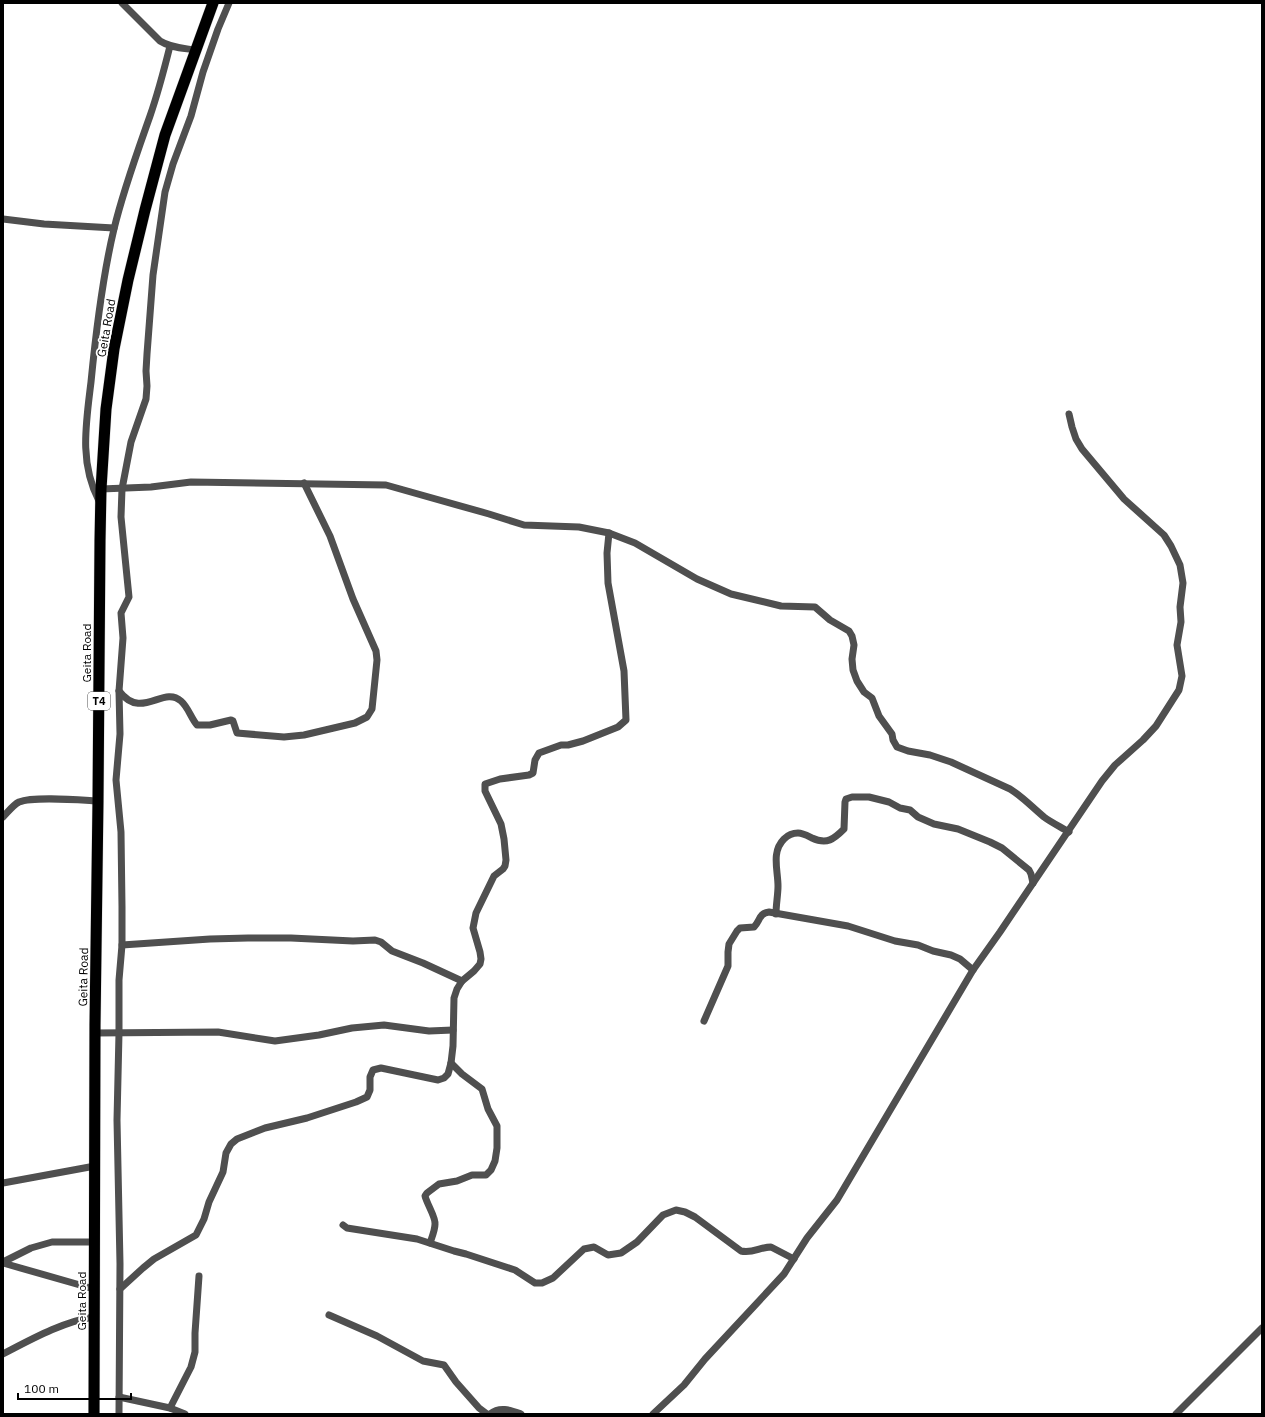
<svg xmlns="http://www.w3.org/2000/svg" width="1265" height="1417" font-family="'IBM Plex Sans',sans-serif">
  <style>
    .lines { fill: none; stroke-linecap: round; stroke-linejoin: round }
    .trunk-casing { stroke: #dbdbdb; stroke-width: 12 }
    .minor { stroke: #4f4f4f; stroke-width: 7 }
    .trunk { stroke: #000; stroke-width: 11 }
    .labels { text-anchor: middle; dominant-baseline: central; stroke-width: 3.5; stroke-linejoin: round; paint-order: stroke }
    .shield { fill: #fff; stroke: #4c4c4c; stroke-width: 1 }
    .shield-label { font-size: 11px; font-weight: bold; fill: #000 }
    .street-label { font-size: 12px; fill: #000; stroke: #fff }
  </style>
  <rect width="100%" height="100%" fill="#fff"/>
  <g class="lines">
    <defs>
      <polyline id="trunk" points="94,1414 95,1025 98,801 100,541 101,489 106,409 114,349 128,280 145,210 165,135 213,3"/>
    </defs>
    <!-- trunk casing -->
    <use href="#trunk" class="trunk-casing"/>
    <!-- minor -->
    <g class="minor">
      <path d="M122 3 160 41C171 48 183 48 195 50"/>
      <polyline points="3,219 44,224 114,228"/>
      <path d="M101 489 151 487 191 482 386 485 489 514 524 525 579 527 609 533 635 543 697 579 731 594 781 606 815 607 830 620 849 631 852 636 854 645 852 659 853 670 857 681 864 692 872 698 879 716 892 734 893 740 897 747 908 751 930 755 951 762 1010 789C1023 797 1033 808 1044 817 1052 823 1061 827 1069 832"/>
      <path d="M99 501C79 462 86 424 91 382 96 331 102 279 114 229 123 191 137 153 150 116 158 93 164 70 170 46"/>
      <path d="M119 691C142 721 163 685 181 701 188 707 191 718 197 725H210L231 720 233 721 237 733 284 737 304 735 355 723 367 717 372 709 377 660 376 651 353 599 330 536 304 483"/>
      <path d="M3 817C8 812 13 805 19 802 34 796 80 800 98 801"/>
      <path d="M776 914C776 904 778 895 778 886 778 870 771 852 784 839 788 835 793 833 798 833 803 833 808 836 812 838 827 845 834 839 844 829L845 802 846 799 852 797H869L889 802 900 808 910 810 918 817 934 824 958 829 990 842 1002 848 1029 870 1031 874 1033 883"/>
      <polyline points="122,945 210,939 248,938 291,938 353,941 375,940 381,942 392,951 423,963 462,981"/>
      <path d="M704 1021 728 966V952L729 944 737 931 740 928 754 927C760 921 759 913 769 912L848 926 895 941 918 945 933 951 951 955 960 959 973 970"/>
      <polyline points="95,1033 218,1032 275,1041 319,1035 352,1028 384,1025 429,1031 453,1030"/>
      <polyline points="3,1183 95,1166"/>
      <path d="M343 1225 347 1228 417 1239 454 1251 466 1254 515 1270 535 1283H542L553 1278 584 1249 594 1247 608 1255 621 1253 637 1242 663 1215 676 1210 685 1212 695 1217 741 1251C752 1254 760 1247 771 1247L794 1259"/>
      <path d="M430 1243C432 1237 435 1230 435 1224 436 1218 427 1204 425 1196L427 1193 439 1184 457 1181 472 1175H486L491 1170 495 1161 497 1148V1126L488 1109 482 1089 462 1074 451 1063"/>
      <polyline points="3,1262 31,1248 52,1242 95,1242"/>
      <polyline points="3,1263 94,1289"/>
      <polyline points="120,1289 143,1268 154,1259 196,1235 204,1219 209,1202 223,1172 226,1153 231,1144 237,1139 265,1128 307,1118 356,1102 367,1097 370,1090 370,1077 373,1070 381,1068 438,1080 444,1078 448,1074 451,1063 453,1046 454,998 457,989 462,981 474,971 480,964 481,959 480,952 473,928 476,913 494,876 503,869 505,866 506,860 504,839 501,824 485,791 485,784 500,779 529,775 533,773 535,760 539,753 561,745 568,745 583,741 618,727 626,720 624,671 608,583 607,553 609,533"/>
      <polyline points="329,1315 377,1336 423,1361 444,1365 456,1382 479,1408 487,1414"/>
      <path d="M3 1354C30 1340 64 1321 94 1317"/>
      <polyline points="119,1397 170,1408 185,1414"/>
      <polyline points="170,1408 191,1367 195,1352 195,1333 199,1276"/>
      <polyline points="119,1414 120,1264 117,1120 119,1033 119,980 122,945 122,907 121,832 116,780 120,734 119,691 123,638 121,613 129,597 121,517 122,489 131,442 146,399 147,386 146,371 147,354 153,275 165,192 173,164 191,116 203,72 218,29 229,3"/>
      <path d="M490 1414C500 1406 510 1410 521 1414"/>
      <polyline points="653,1414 684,1385 705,1359 784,1274 807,1238 837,1200 973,970 1000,932 1102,781 1115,765 1143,740 1156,726 1179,690 1182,676 1177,645 1181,622 1180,607 1183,583 1180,565 1171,546 1164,535 1124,499 1082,449 1076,439 1072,427 1069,414"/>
      <polyline points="1176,1414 1262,1328"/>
    </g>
    <!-- trunk -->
    <use href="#trunk" class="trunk"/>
  </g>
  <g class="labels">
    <!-- shield labels -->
    <rect class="shield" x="88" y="692" width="22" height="18" rx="3"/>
    <g class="shield-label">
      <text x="99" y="701">T4</text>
    </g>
    <!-- street labels -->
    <g class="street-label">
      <text transform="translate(106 328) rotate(-80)">Geita Road</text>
      <text transform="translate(86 653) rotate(-90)">Geita Road</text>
      <text transform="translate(83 977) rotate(-89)">Geita Road</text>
      <text transform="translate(81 1301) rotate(-90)">Geita Road</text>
    </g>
  </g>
  <!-- border -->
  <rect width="1265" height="1417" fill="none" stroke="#000000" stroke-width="8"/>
  <!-- scale -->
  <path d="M18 1393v6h113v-6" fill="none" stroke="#000000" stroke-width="2"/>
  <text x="24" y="1393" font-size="12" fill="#000000" stroke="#ffffff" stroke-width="3" paint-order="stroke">100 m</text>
</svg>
